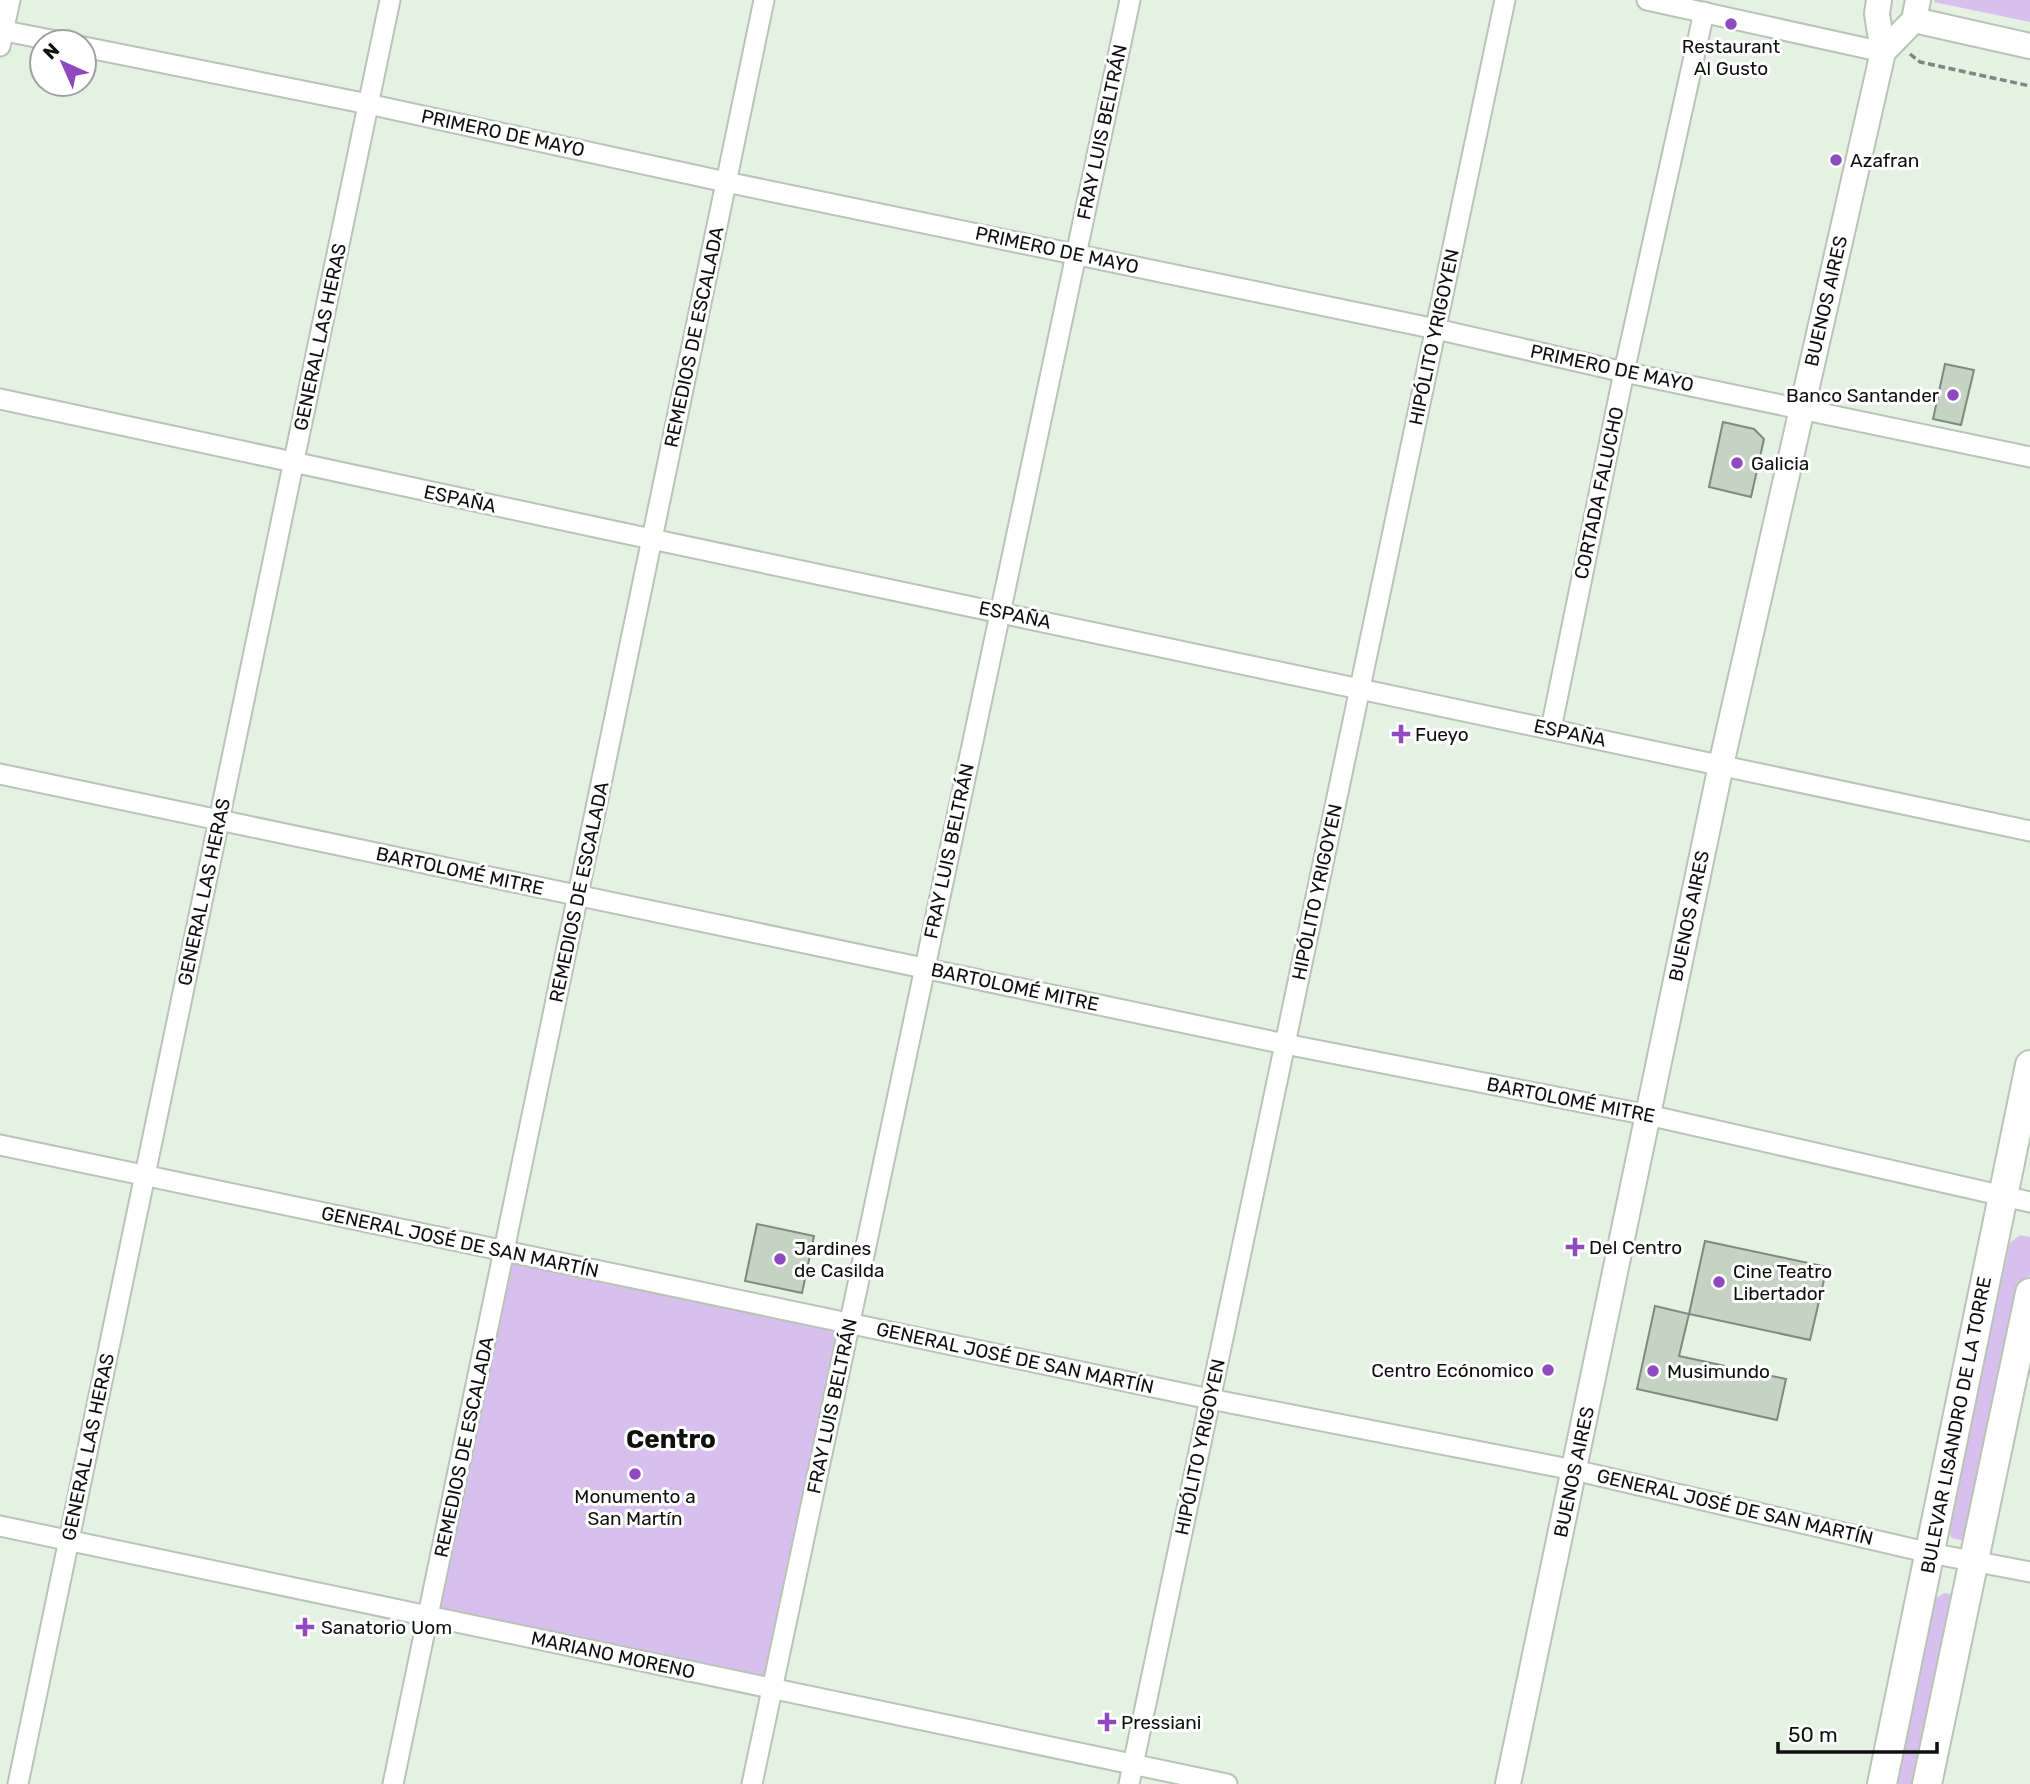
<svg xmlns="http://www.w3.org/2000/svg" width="2030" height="1784" font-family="Rubik,sans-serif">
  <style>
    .green { fill: #d8c0ee }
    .building { fill: #c5d2c4; stroke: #7e8a7d; stroke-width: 2 }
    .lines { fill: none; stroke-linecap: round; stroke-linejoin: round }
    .minor-casing { stroke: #b7c4b6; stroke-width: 23 }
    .tertiary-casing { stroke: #b7c4b6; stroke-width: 28 }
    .secondary-casing { stroke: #b7c4b6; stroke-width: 32 }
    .path { stroke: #7f887e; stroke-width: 3.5; stroke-dasharray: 7 3.5; stroke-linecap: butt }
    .minor { stroke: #fff; stroke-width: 19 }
    .tertiary { stroke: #fff; stroke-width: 24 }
    .secondary { stroke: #fff; stroke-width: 28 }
    .poi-dot { fill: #8e4abe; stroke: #fff; stroke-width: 2.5 }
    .labels { text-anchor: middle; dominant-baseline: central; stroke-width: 6; stroke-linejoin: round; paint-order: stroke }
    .poi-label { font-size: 19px; fill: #0d110c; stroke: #fff; text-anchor: start }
    .street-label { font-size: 19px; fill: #0d110c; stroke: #fff }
    .district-label { font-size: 26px; font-weight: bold; fill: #0d110c; stroke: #fff }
  </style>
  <rect width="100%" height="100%" fill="#e4f1e3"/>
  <!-- green -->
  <g class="green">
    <polygon points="1935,0 2030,0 2030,22 1934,2"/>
    <polygon points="2020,1235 2030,1237 2030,1273 1974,1532 1965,1541 1952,1538 1946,1530 2010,1243"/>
    <polygon points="504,1251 849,1323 772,1688 429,1617"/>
    <polygon points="1944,1593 1955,1595 1921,1784 1893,1784 1933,1600"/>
  </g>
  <!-- building -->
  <g class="building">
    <polygon points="1945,364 1974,370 1961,425 1933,419"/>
    <polygon points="1723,422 1754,429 1764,439 1751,497 1709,487"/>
    <polygon points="757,1224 814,1236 802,1293 745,1281"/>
    <polygon points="1705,1241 1827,1267 1810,1340 1689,1314"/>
    <polygon points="1655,1306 1689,1314 1679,1356 1786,1379 1777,1420 1637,1389"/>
  </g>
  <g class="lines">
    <defs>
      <g id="minor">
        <polyline points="1647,0 1883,52"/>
        <polyline points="0,30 61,42"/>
        <polyline points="0,46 10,0"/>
        <polyline points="84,47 368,104 726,182 1436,329 1624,372 2030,457"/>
        <path d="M0 399C676 546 1353 687 2030 831"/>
        <polyline points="1551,729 1624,372 1704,12"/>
        <polyline points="0,774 1285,1044 1648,1115 2030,1202"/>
        <polyline points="0,1145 1210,1399 1574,1470 1930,1553 2030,1572"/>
        <polyline points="0,1526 1227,1784"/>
        <polyline points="18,1784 390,0"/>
        <polyline points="393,1784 764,0"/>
        <polyline points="752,1784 1130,0"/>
        <polyline points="1129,1784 1505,0"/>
      </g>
      <g id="tertiary">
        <polyline points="1914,20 2030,46"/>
        <polyline points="1883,52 1914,20 1918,0"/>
        <polyline points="1508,1784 1721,765 1883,52 1877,14 1879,0"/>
      </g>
      <g id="secondary">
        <polyline points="1882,1784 2030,1065"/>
        <polyline points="1927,1784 2030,1293"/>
      </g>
    </defs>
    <!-- minor casing -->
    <use href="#minor" class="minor-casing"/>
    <!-- tertiary casing -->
    <use href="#tertiary" class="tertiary-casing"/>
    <!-- secondary casing -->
    <use href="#secondary" class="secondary-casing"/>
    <!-- path -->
    <polyline class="path" points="1910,54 1920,62 2030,86"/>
    <!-- minor -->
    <use href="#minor" class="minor"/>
    <!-- tertiary -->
    <use href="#tertiary" class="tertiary"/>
    <!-- secondary -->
    <use href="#secondary" class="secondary"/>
  </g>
  <!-- markers -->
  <g class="poi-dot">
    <circle cx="1731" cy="24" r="7"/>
    <circle cx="1836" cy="160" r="7"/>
    <circle cx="1953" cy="395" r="7"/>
    <circle cx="1737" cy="463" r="7"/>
    <path d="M1397.5 723.5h7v7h7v7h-7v7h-7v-7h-7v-7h7z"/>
    <path d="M1571.5 1236.5h7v7h7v7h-7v7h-7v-7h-7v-7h7z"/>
    <circle cx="780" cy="1259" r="7"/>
    <circle cx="1719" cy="1282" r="7"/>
    <circle cx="1548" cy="1370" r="7"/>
    <circle cx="1653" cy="1371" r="7"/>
    <circle cx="635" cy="1474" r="7"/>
    <path d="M301.5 1616.5h7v7h7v7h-7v7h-7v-7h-7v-7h7z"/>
    <path d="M1103.5 1711.5h7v7h7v7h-7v7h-7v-7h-7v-7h7z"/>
  </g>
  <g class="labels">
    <!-- poi labels -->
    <g class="poi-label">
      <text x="1731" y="46" text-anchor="middle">Restaurant<tspan x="1731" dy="22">Al Gusto</tspan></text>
      <text x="1850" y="160">Azafran</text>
      <text x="1939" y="395" text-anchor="end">Banco Santander</text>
      <text x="1751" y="463">Galicia</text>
      <text x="1415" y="734">Fueyo</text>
      <text x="1589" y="1247">Del Centro</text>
      <text x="794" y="1248">Jardines<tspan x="794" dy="22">de Casilda</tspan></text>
      <text x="1733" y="1271">Cine Teatro<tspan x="1733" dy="22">Libertador</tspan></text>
      <text x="1534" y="1370" text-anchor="end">Centro Ecónomico</text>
      <text x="1667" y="1371">Musimundo</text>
      <text x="635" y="1496" text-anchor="middle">Monumento a<tspan x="635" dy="22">San Martín</tspan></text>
      <text x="321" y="1627">Sanatorio Uom</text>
      <text x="1121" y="1722">Pressiani</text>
    </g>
    <!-- street labels -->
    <g class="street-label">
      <text transform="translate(1102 132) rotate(-78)">FRAY LUIS BELTRÁN</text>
      <text transform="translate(503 133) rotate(12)">PRIMERO DE MAYO</text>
      <text transform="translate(1057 250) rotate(12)">PRIMERO DE MAYO</text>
      <text transform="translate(1826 301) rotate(-77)">BUENOS AIRES</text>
      <text transform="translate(320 337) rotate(-78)">GENERAL LAS HERAS</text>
      <text transform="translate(694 337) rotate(-78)">REMEDIOS DE ESCALADA</text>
      <text transform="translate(1434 337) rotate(-78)">HIPÓLITO YRIGOYEN</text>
      <text transform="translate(1612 368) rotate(12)">PRIMERO DE MAYO</text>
      <text transform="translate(1599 493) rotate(-78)">CORTADA FALUCHO</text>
      <text transform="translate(460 499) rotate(12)">ESPAÑA</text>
      <text transform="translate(1015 615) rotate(12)">ESPAÑA</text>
      <text transform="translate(1570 733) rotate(12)">ESPAÑA</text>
      <text transform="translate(949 851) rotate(-78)">FRAY LUIS BELTRÁN</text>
      <text transform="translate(460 871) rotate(12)">BARTOLOMÉ MITRE</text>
      <text transform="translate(204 892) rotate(-78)">GENERAL LAS HERAS</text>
      <text transform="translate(579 892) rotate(-78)">REMEDIOS DE ESCALADA</text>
      <text transform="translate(1317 892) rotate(-78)">HIPÓLITO YRIGOYEN</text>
      <text transform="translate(1689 916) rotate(-78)">BUENOS AIRES</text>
      <text transform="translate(1015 987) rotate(12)">BARTOLOMÉ MITRE</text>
      <text transform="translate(1571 1100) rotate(11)">BARTOLOMÉ MITRE</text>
      <text transform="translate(460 1242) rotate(12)">GENERAL JOSÉ DE SAN MARTÍN</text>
      <text transform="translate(1015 1358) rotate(12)">GENERAL JOSÉ DE SAN MARTÍN</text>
      <text transform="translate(832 1406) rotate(-78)">FRAY LUIS BELTRÁN</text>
      <text transform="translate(1956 1425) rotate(-79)">BULEVAR LISANDRO DE LA TORRE</text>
      <text transform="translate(88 1447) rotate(-78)">GENERAL LAS HERAS</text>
      <text transform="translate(464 1447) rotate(-78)">REMEDIOS DE ESCALADA</text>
      <text transform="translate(1200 1447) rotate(-78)">HIPÓLITO YRIGOYEN</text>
      <text transform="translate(1574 1472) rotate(-78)">BUENOS AIRES</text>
      <text transform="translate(1735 1507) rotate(13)">GENERAL JOSÉ DE SAN MARTÍN</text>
      <text transform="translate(613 1655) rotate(12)">MARIANO MORENO</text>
    </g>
    <!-- district labels -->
    <g class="district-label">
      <text x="671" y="1439">Centro</text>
    </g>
  </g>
  <!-- north arrow -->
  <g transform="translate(63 63) rotate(315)"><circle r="33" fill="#ffffff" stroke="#9ea09e" stroke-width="2"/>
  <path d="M0-5L12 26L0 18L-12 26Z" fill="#8e4abe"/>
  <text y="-10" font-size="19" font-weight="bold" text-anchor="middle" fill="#0d110c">N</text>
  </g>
  <!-- scale -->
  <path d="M1778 1742v10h159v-10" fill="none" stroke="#0d110c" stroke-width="3.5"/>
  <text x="1788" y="1742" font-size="21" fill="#0d110c" stroke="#ffffff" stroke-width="5" paint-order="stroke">50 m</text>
</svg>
